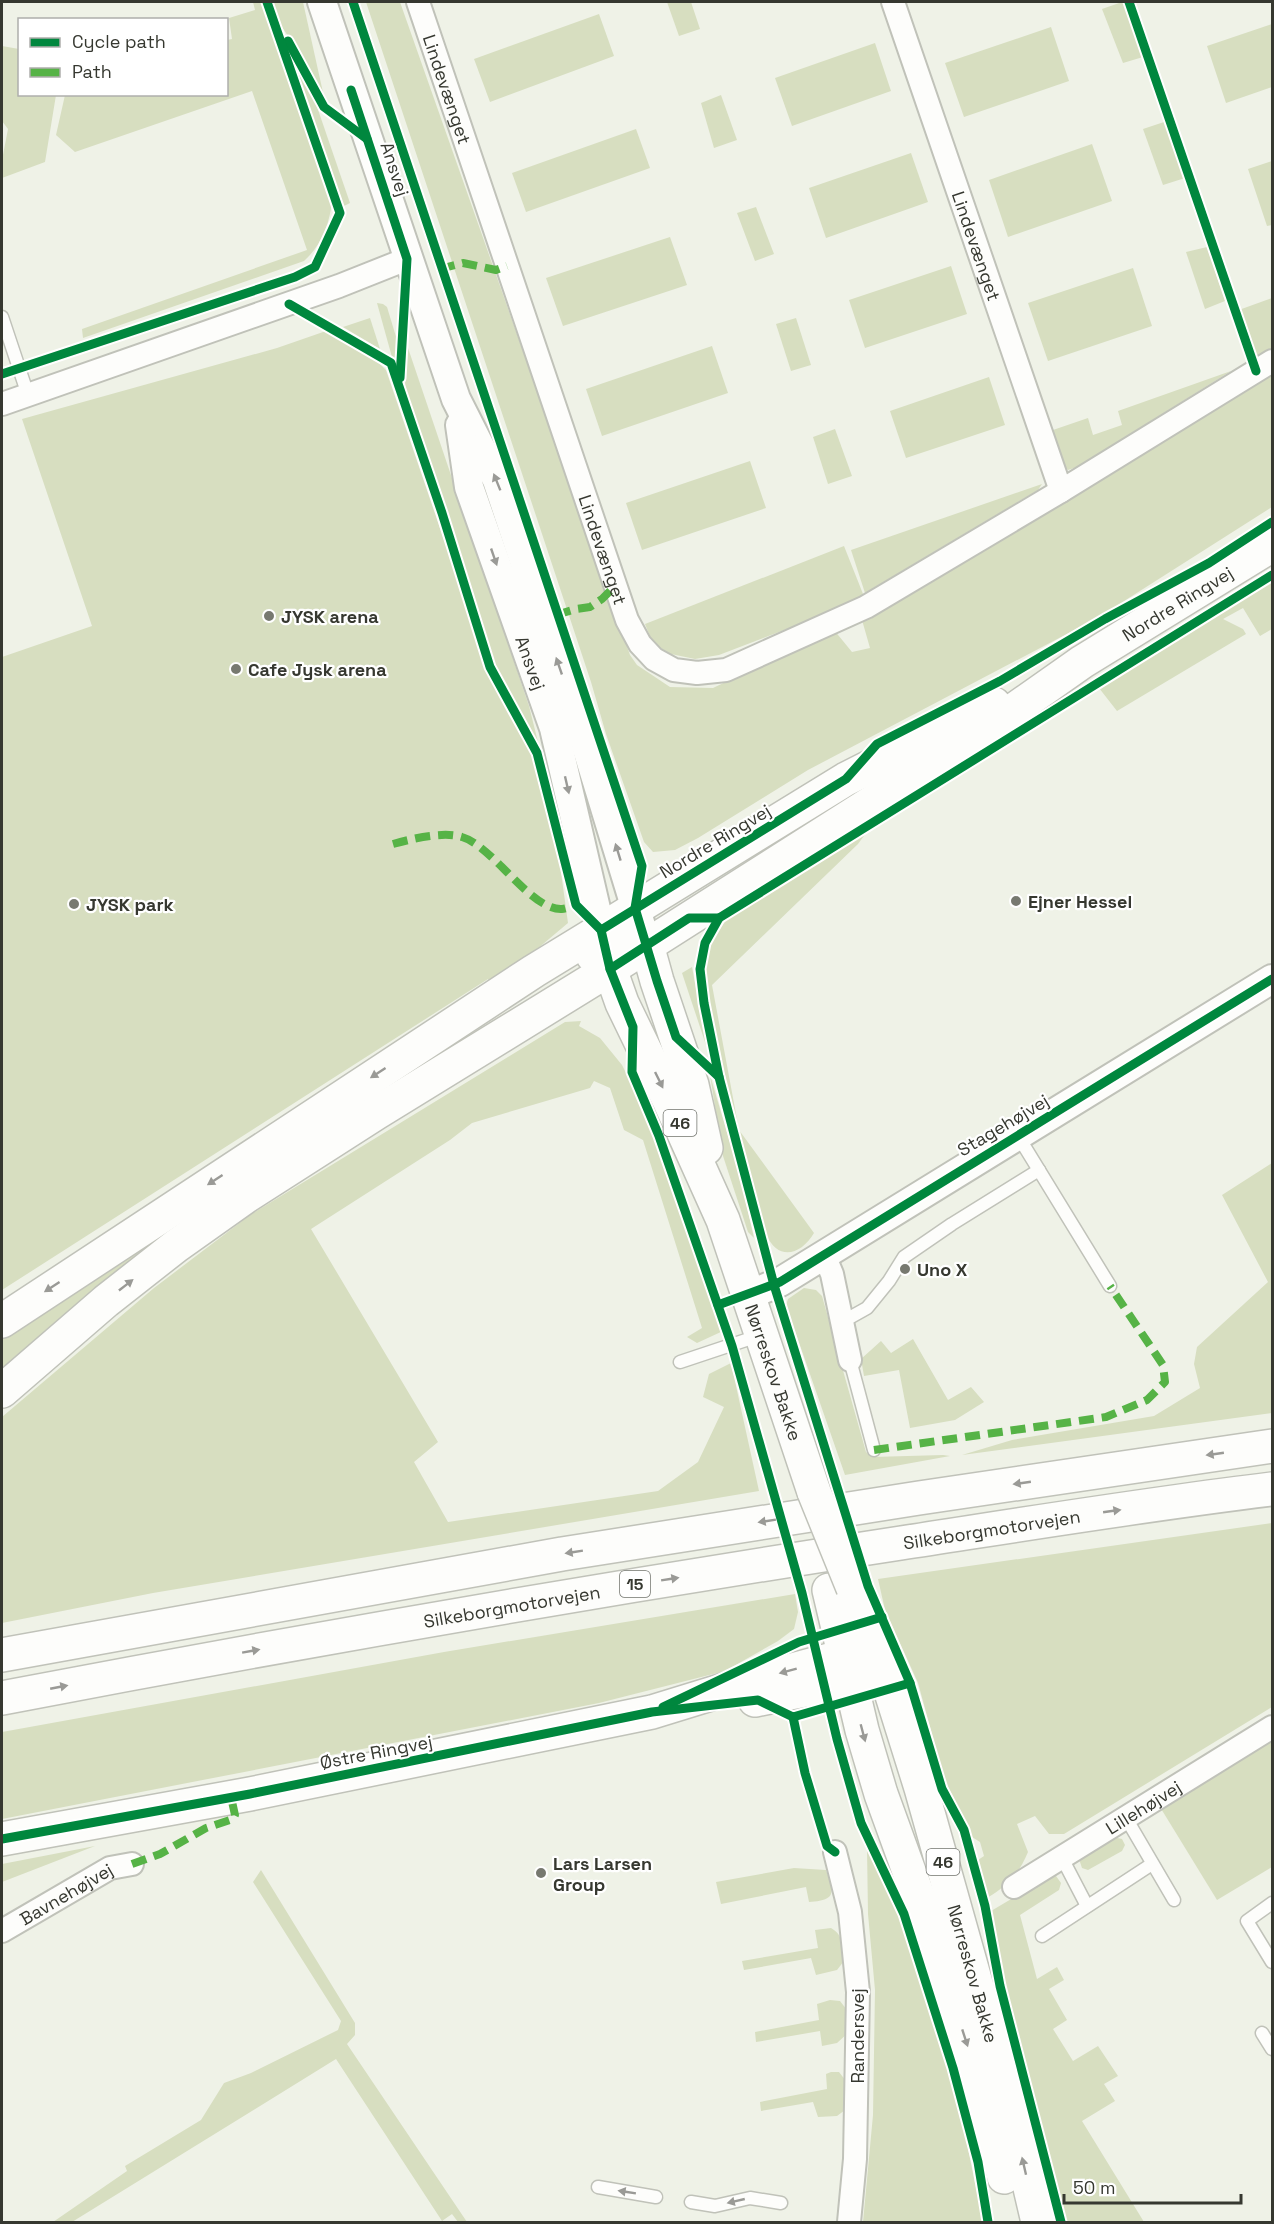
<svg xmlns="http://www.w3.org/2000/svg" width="1274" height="2224" font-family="'Space Grotesk',sans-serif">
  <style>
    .green { fill: #d7dec0 }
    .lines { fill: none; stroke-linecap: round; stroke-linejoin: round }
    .service-casing { stroke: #c0c2b9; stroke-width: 15 }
    .minor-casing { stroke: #c0c2b9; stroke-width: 26 }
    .tertiary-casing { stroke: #c0c2b9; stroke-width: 32 }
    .secondary-casing { stroke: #c0c2b9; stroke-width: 36 }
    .primary-casing { stroke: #c0c2b9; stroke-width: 36 }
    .motorway-casing { stroke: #c0c2b9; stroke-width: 36 }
    .service { stroke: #fdfdfb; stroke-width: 12 }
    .minor { stroke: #fdfdfb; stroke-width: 22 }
    .tertiary { stroke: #fdfdfb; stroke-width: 28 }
    .secondary { stroke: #fdfdfb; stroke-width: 33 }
    .primary { stroke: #fdfdfb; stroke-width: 33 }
    .motorway { stroke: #fdfdfb; stroke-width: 33 }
    .primary-bridge-casing { stroke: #c0c2b9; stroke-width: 36; stroke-linecap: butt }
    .primary-bridge { stroke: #fdfdfb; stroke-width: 33 }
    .quiet { stroke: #56b346; stroke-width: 8; stroke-dasharray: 15 8; stroke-linecap: butt }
    .cycleway-casing { stroke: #fff; stroke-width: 13 }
    .cycleway { stroke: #00873e; stroke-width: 9 }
    .oneway { fill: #9a9a96 }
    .poi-dot { fill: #777970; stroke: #fff; stroke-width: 2 }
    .labels { text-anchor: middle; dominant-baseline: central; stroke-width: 4.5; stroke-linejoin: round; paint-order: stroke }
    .shield { fill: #fff; stroke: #72746e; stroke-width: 1.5 }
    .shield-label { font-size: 16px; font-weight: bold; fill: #363830 }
    .street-label { font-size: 18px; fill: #363830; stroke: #fff }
    .poi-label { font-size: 18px; font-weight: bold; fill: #363830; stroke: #fff; text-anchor: start }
  </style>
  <rect width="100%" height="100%" fill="#eff2e7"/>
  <!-- green -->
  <g class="green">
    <path d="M253 2H263L332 201C330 223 321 246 304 261L83 338 82 329 307 250 252 91 75 152 56 135 65 95 226 94 227 40 232 39 229 18 255 10Z"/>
    <polygon points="270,2 303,2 324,97 300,54 274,15"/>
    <polygon points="366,2 400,2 630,655 637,665 670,687 713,688 834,630 852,652 870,648 862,620 1272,372 1272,507 1099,617 808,770 698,838 675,850 653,852 644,842 606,734 591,682"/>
    <polygon points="667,2 691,2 700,29 679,36"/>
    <polygon points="1122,2 1125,2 1143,57 1123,63 1102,9"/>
    <polygon points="599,14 614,56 490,102 474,59"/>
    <polygon points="1272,24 1272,87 1226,103 1207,46"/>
    <polygon points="1051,27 1069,81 964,117 945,63"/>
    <polygon points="875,43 891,91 792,126 775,78"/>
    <polygon points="2,46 19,49 20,94 56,95 45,162 2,178 2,160 8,129 2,121"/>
    <polygon points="290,51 314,98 350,203 342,207"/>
    <polygon points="721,95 737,140 714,148 701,103"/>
    <polygon points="1167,121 1185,178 1163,185 1143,129"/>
    <polygon points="636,129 650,168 526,212 512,173"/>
    <polygon points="1092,144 1112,201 1008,237 989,180"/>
    <polygon points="911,153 928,202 826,238 809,188"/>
    <polygon points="1272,161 1272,225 1267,226 1248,169"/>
    <polygon points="756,207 774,254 755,261 737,213"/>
    <polygon points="670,237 687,285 563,326 546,278"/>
    <polygon points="1207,247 1225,301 1205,309 1186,252"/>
    <polygon points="951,266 967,314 865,348 849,300"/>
    <polygon points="1133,268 1152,326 1048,361 1028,303"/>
    <polygon points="1272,298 1272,348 1254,359 1236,311"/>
    <polygon points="377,303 383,304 387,307 397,340 395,368"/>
    <polygon points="370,318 380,349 343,327"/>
    <polygon points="796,318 811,365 791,371 776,324"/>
    <polygon points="326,331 380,364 386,370 489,672 531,751 560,865 568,923 493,986 488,979 2,1290 2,657 92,626 22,419 277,348"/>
    <polygon points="406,342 529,706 539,746 494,662 451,536 405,393"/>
    <polygon points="712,346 728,393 602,436 586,389"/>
    <polygon points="1231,371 1077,467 1068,470 1064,466 1053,430 1088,418 1093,435 1122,425 1118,411"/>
    <polygon points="989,377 1005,425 906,458 890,411"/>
    <polygon points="835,429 852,476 828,484 813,437"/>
    <polygon points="750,461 766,508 642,550 626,503"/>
    <polygon points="1042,484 1038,490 865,593 851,550"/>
    <polygon points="844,546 865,599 719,655 695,659 671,654 653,644 645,624"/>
    <polygon points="1272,581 1272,629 1260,636 1243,608 1223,619 1243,629 1246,634 1117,711 1099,688"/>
    <path d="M869 829 858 844 712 985 739 1130 814 1233C801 1255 778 1262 766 1234 762 1224 761 1212 758 1202 752 1178 745 1154 739 1130L737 1132 706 989 704 966 708 948 728 917Z"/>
    <polygon points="692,967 707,1048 682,973"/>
    <polygon points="581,1021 579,1026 600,1038 622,1065 640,1101 723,1331 697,1343 687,1337 702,1328 643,1140 624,1130 610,1088 594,1081 590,1088 472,1123 450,1140 311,1229 438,1442 414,1462 448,1522 658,1491 698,1462 724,1407 703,1397 709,1374 731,1363 759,1491 153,1593 2,1623 2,1417 154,1288 250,1215 565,1022"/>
    <polygon points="710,1075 739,1173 754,1238 748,1232 723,1156"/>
    <polygon points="1272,1163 1272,1413 962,1455 1012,1440 1154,1416 1200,1388 1194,1364 1197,1347 1268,1282 1222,1195"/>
    <polygon points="239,1172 2,1377 2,1330"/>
    <polygon points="804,1288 816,1290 822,1296 866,1452 872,1457 943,1455 950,1456 845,1475 786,1305 788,1299"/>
    <polygon points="913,1339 948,1400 971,1387 984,1402 955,1420 910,1428 899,1370 864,1376 861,1359 881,1341 891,1353"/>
    <path d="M1272 1523V1707L1064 1834H1049L1035 1816 1017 1824 1028 1852C1019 1874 1007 1886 987 1898L978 1860 984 1856 980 1842 972 1837 944 1778 918 1683 885 1610 878 1579Z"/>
    <polygon points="795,1594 798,1612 794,1629 778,1641 725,1671 599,1703 2,1819 2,1732 444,1652"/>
    <polygon points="1272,1738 1272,1867 1217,1900 1160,1807"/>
    <polygon points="1113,1837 1122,1839 1125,1845 1122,1851 1088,1870 1082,1868 1079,1859"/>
    <polygon points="95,1846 2,1882 2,1864"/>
    <polygon points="867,1849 895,1899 927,1996 959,2105 983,2222 863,2222 873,2115 875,1990 868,1914"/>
    <path d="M794 1868 826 1870C834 1893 837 1900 809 1902L806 1887 721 1904 716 1882Z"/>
    <polygon points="261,1870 355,2023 355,2035 347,2044 467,2222 458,2222 452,2214 442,2221 336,2059 72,2222 53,2222 127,2171 125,2166 201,2120 224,2083 251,2073 338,2030 341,2021 253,1882"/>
    <path d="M1056 1876 1061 1883 1059 1890 1020 1915 1037 1979 1057 1967 1064 1980 1049 1989 1067 2020 1053 2029 1073 2061 1098 2046 1118 2076 1104 2084 1115 2101 1082 2121 1144 2222H1065C1037 2119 1010 2016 991 1911L1048 1877Z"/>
    <path d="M831 1928C844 1935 843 1948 844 1961L837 1970 816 1975 811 1958 744 1970 742 1961 818 1948 815 1930Z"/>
    <polygon points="830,2000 840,2001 847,2010 848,2033 837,2043 822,2046 820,2031 756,2042 755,2032 819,2020 817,2004"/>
    <polygon points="831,2072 839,2072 846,2081 845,2110 837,2116 818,2117 813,2102 761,2111 760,2102 827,2089 826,2074"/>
  </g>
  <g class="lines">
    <defs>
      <g id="service">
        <polyline points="2,317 28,395"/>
        <polyline points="1018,1136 1110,1286"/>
        <polyline points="842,1322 867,1308 889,1281 904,1257 952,1224 1039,1170"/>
        <polyline points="850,1360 874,1450"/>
        <polyline points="680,1362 761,1335"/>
        <polyline points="1126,1818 1174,1900"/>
        <polyline points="1062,1858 1087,1906"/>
        <polyline points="1272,1903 1247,1921 1272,1962"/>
        <polyline points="1042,1936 1152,1864"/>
        <polyline points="1262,2033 1272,2049"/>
        <polyline points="598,2187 656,2197"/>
        <polyline points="691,2202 715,2206 750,2198 781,2203"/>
      </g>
      <g id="minor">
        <path id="s1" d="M418 2 627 620 640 644 654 659 674 670 697 673 726 670 866 607 1061 491 1272 361"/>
        <path id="s2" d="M893 2 1061 491"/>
        <polyline points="2,404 339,286 407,259"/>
        <polyline points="824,1255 832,1274 850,1360"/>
        <polyline points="835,1852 850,1912 858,1992 855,2159 849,2222"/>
        <path id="s3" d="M1014 1887 1272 1727"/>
        <path id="s4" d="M2 1931 110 1868 132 1864"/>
      </g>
      <g id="tertiary">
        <polyline points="322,2 456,399 497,480 588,752 642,929"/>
        <path id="s5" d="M460 425 469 487 554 728 606 952"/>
        <polyline points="749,1295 780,1282 1272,979"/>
      </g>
      <g id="secondary">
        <polyline points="612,923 846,779 994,704"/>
        <path id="s6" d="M610 969 981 733 1082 662 1272 545"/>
        <polyline points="755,1700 859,1679 874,1667"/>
        <polyline points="2,1839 250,1794 652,1712 756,1680 844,1656"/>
      </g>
      <g id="primary">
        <polyline points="647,945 657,981 692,1085 706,1148"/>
        <path id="s7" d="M610 969 622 1003 669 1100 723 1220 814 1492"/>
        <path id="s8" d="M853 1588 890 1689 921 1788 1012 2111 1038 2222"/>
        <polyline points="829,1590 862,1730 881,1794 918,1896 982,2092 1004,2177"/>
      </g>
      <g id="motorway">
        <path d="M593 956C612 944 623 927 635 908"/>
        <polyline points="2,1321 534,971 601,930"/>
        <polyline points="2,1391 106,1301 176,1246 248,1195 376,1113 610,969"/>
        <polyline points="2,1655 562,1554 919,1498 1272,1446"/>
        <path id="s9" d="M2 1698C300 1641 600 1589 901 1543 1025 1524 1148 1504 1272 1489"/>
      </g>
    </defs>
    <!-- service casing -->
    <use href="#service" class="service-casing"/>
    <!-- minor casing -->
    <use href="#minor" class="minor-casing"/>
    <!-- tertiary casing -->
    <use href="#tertiary" class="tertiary-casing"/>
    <!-- secondary casing -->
    <use href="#secondary" class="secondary-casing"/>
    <!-- primary casing -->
    <use href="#primary" class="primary-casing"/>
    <!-- motorway casing -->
    <use href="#motorway" class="motorway-casing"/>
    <!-- service -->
    <use href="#service" class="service"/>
    <!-- minor -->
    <use href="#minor" class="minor"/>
    <!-- tertiary -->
    <use href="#tertiary" class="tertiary"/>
    <!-- secondary -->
    <use href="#secondary" class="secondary"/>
    <!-- primary -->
    <use href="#primary" class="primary"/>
    <!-- motorway -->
    <use href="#motorway" class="motorway"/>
    <defs>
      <polyline id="primary-bridge" points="814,1492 853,1588"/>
    </defs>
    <!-- primary-bridge casing -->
    <use href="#primary-bridge" class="primary-bridge-casing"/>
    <!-- primary-bridge -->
    <use href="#primary-bridge" class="primary-bridge"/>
    <!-- quiet -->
    <g class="quiet">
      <polyline points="440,269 463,263 496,270 507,266"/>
      <polyline points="556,615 576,609 590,607 602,599 615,586"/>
      <path d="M393 844C411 839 443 831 462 837 493 846 531 911 562 909 566 909 572 906 576 905"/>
      <polyline points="874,1450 1106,1417 1147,1400 1165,1382 1163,1365 1110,1286"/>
      <polyline points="132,1864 160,1854 206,1828 233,1819 235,1815 231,1797"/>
    </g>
    <defs>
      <g id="cycleway">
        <polyline points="353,2 642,866 635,908 657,981 676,1037 719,1077"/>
        <polyline points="1129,2 1256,371"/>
        <polyline points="288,41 324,107 367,139"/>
        <polyline points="351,90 407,259 400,378"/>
        <polyline points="289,304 391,363 442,513 490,667 537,753 576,905 601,930"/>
        <polyline points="2,374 295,277 315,267 340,213 267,2"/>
        <polyline points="601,930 610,969 633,1027 632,1072 659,1136 732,1346 802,1593 837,1739 861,1823 904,1914 953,2068 978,2162 988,2222"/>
        <polyline points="601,930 846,779 877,744 1000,681 1105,619 1209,563 1272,522"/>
        <polyline points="610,969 689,918 719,918"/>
        <polyline points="718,1305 780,1282 1272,979"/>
        <polyline points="663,1707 799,1642 882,1617"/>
        <polyline points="793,1717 805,1773 827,1846 835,1852"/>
        <polyline points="2,1839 250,1794 652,1712 758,1700 793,1717 910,1683"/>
        <polyline points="1061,2222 1000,1986 985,1906 964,1830 942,1789 910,1683 868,1586 774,1285 719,1077 704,1003 700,969 705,943 719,918 1272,575"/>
      </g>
    </defs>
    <!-- cycleway casing -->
    <use href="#cycleway" class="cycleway-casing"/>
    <!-- cycleway -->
    <use href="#cycleway" class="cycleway"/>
  </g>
  <!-- one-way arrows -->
  <defs><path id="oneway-solid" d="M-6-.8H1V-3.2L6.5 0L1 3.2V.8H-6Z" transform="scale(1.5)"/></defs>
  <g class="oneway">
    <use href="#oneway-solid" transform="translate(497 482) rotate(-112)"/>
    <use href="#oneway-solid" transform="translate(494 557) rotate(71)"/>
    <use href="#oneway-solid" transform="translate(559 666) rotate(-109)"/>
    <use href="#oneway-solid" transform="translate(567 785) rotate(77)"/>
    <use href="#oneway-solid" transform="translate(618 852) rotate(-107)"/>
    <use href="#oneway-solid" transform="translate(378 1073) rotate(147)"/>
    <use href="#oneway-solid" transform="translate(659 1080) rotate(64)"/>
    <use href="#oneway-solid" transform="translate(215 1180) rotate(147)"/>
    <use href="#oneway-solid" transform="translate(126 1285) rotate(-38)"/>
    <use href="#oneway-solid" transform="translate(52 1287) rotate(147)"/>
    <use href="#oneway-solid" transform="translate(1215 1454) rotate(172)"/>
    <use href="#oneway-solid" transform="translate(1022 1483) rotate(172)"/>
    <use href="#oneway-solid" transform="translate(1112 1511) rotate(-8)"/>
    <use href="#oneway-solid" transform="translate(767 1521) rotate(171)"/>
    <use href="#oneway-solid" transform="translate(574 1552) rotate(171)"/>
    <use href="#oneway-solid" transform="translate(670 1579) rotate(-9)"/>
    <use href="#oneway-solid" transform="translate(251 1651) rotate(-10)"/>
    <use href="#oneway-solid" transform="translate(788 1671) rotate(165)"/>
    <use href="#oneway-solid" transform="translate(59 1687) rotate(-11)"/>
    <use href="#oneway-solid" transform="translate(863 1733) rotate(75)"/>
    <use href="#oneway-solid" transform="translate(965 2038) rotate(72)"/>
    <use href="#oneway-solid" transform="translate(1024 2166) rotate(-103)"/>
    <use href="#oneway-solid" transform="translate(627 2192) rotate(-171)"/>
    <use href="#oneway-solid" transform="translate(736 2201) rotate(167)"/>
  </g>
  <!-- markers -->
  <g class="poi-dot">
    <circle cx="269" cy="616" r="6"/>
    <circle cx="236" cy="669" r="6"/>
    <circle cx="1016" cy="901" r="6"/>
    <circle cx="74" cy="904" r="6"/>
    <circle cx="905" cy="1269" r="6"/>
    <circle cx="541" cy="1873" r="6"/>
  </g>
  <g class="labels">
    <!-- shield labels -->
    <g class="shield">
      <rect x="663.5" y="1110" width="33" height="26" rx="4.5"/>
      <rect x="620" y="1571" width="30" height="26" rx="4.5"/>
      <rect x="926.5" y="1849" width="33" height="26" rx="4.5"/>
    </g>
    <g class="shield-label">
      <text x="680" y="1123">46</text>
      <text x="635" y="1584">15</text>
      <text x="943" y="1862">46</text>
    </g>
    <!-- street labels -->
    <g class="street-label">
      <text stroke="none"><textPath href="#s1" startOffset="92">Lindevænget</textPath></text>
      <text transform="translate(395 169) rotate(72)">Ansvej</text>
      <text stroke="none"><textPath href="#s2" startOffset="258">Lindevænget</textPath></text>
      <text stroke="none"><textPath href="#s1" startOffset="578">Lindevænget</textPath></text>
      <text stroke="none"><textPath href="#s6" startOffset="675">Nordre Ringvej</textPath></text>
      <text stroke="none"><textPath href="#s5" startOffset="249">Ansvej</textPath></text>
      <text transform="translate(715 841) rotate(-31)">Nordre Ringvej</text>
      <text transform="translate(1003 1125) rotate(-31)">Stagehøjvej</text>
      <text stroke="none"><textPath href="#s7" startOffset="436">Nørreskov Bakke</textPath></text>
      <text stroke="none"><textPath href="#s9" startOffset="1004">Silkeborgmotorvejen</textPath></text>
      <text stroke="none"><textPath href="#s9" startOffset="518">Silkeborgmotorvejen</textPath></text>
      <text transform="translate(376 1752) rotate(-11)">Østre Ringvej</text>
      <text stroke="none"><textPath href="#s3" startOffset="152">Lillehøjvej</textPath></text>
      <text stroke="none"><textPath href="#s4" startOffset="74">Bavnehøjvej</textPath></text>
      <text stroke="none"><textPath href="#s8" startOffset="404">Nørreskov Bakke</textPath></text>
      <text transform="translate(857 2036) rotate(-90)">Randersvej</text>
    </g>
    <!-- poi labels -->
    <g class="poi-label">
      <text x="281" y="616">JYSK arena</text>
      <text x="248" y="669">Cafe Jysk arena</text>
      <text x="1028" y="901">Ejner Hessel</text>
      <text x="86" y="904">JYSK park</text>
      <text x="917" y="1269">Uno X</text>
      <text x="553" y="1863">Lars Larsen<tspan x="553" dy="21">Group</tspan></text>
    </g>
  </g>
  <!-- border -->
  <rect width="1274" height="2224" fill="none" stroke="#363830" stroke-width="6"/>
  <!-- legend -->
  <rect x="18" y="18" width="210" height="78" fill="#ffffff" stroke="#afafac" stroke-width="1.5"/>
  <rect x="30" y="38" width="30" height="9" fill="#00873e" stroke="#afafac" stroke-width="1.5"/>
  <text x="72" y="48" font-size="18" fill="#363830">Cycle path</text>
  <rect x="30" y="68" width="30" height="9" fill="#56b346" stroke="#afafac" stroke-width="1.5"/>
  <text x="72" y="78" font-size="18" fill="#363830">Path</text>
  <!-- scale -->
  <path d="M1064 2194v9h177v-9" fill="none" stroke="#363830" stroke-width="3"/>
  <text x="1073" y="2194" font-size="18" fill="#363830" stroke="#ffffff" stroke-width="4.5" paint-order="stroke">50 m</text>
</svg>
